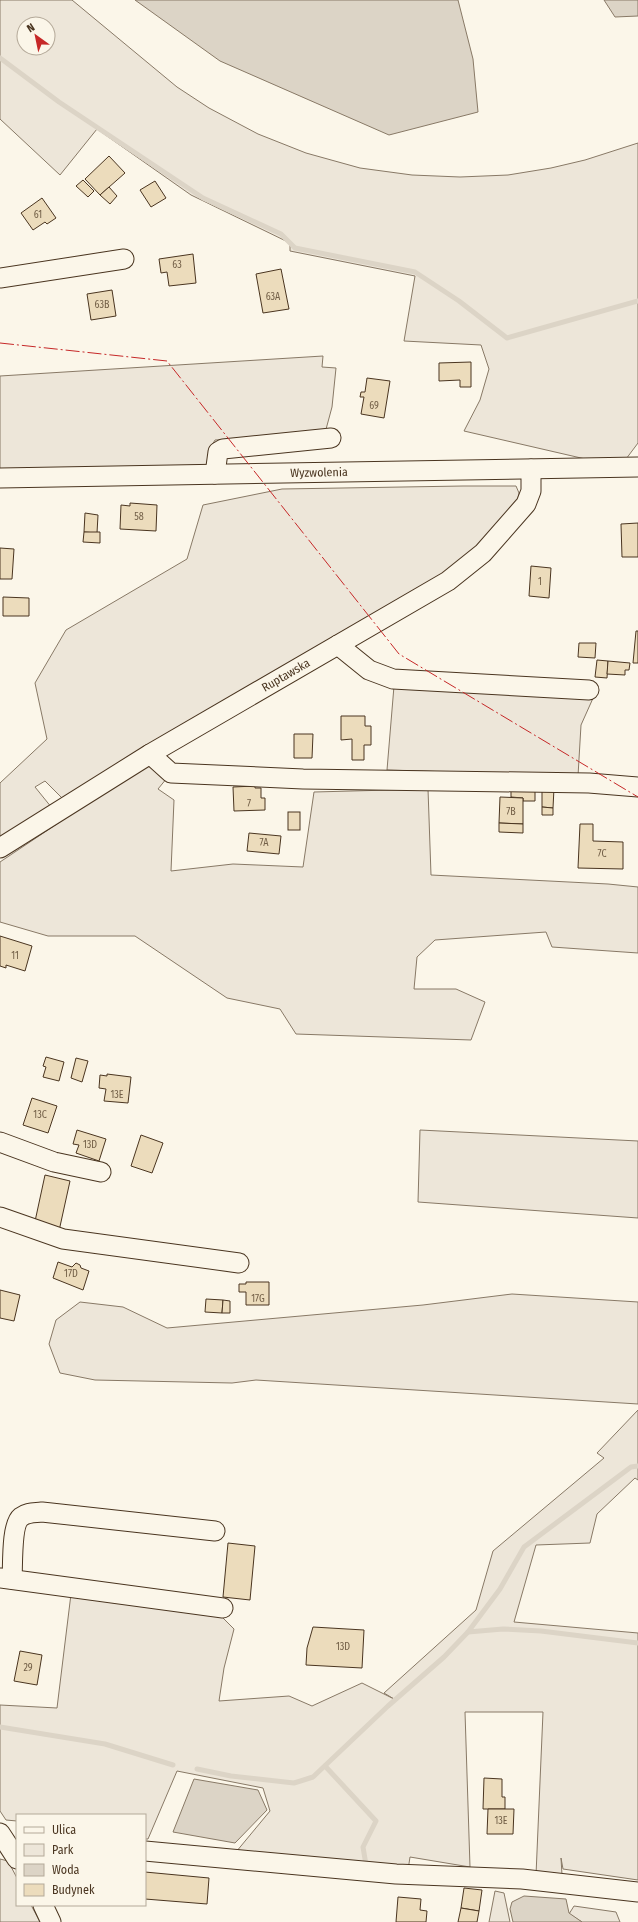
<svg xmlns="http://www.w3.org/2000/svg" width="638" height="1922" font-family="'Fira Sans Condensed',sans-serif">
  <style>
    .green { fill: #ede6d9; stroke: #887966; fill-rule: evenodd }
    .water { fill: #dcd4c6; stroke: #887966 }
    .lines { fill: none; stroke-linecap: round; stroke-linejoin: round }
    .stream { stroke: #dcd4c6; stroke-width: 5 }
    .building { fill: #ecdcbc; stroke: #4a3520 }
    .minor-casing { stroke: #4a3520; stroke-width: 21 }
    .minor { stroke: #fbf6e9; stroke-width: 19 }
    .power { stroke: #c62828; stroke-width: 1; stroke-dasharray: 14 3 2 3; stroke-linecap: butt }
    .labels { text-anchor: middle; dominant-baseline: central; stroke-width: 3; stroke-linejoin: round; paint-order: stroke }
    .number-label { font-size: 10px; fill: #725f47 }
    .street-label { font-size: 12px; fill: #4a3520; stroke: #fbf6e9 }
  </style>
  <rect width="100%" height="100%" fill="#fbf6e9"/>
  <!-- green -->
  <g class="green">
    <path d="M0 0H72L177 87 209 108 258 134 306 153 360 168 412 175 460 177 508 175 551 168 585 160 638 143V443L620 467 464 431 480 400 489 369 481 345 404 341 415 276 290 251V243L191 195 97 129 60 175 0 119ZM24 24H48V48H24Z"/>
    <polygon points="323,356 322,367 336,368 332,407 325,433 215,440 211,447 208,465 0,470 0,376"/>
    <polygon points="463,486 516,486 519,493 516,506 453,570 65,801 45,781 35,787 52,808 0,840 0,783 47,739 35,683 66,630 187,559 203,505 282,489"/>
    <polygon points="394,686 594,696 581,725 578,776 387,770"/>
    <polygon points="148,763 167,778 158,789 174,800 171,871 233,864 303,867 314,792 428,789 431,875 608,884 638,887 638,953 552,947 546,932 435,940 417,957 414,989 456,989 485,1002 471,1040 296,1034 280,1009 227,998 135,936 48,936 0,922 0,862"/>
    <polygon points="420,1130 638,1141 638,1218 418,1202"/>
    <polygon points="512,1294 638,1302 638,1404 256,1380 232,1383 95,1380 60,1373 49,1344 56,1320 80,1302 123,1307 167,1328 423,1305"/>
    <polygon points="638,1410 638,1480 635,1478 597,1514 590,1543 536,1545 514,1622 638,1633 638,1880 563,1869 561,1858 562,1875 536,1875 543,1712 465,1712 470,1867 410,1857 408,1870 236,1852 270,1811 263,1788 177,1771 148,1839 145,1839 145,1815 17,1815 17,1821 6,1820 0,1811 0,1705 57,1708 71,1594 221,1616 234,1629 224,1668 219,1701 289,1696 312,1706 362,1683 394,1699 384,1693 476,1610 493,1551 604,1458 597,1453"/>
    <polygon points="0,1859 8,1861 17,1878 17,1905 31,1905 40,1922 0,1922"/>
    <polygon points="495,1891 504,1893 510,1922 489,1922"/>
    <polygon points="574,1906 616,1912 620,1922 582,1922 569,1914"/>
  </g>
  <!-- water -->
  <g class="water">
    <polygon points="135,0 458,0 473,59 478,112 389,135 220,61"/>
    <polygon points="604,0 638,0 638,16 615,17"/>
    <polygon points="194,1779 258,1790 267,1810 235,1843 173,1832"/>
    <polygon points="524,1896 566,1899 569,1913 582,1922 513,1922 510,1909 512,1902"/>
  </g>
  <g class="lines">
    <!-- stream -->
    <g class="stream">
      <polyline points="0,58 59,102 203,198 281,234 295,248 415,272 459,301 507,338 638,301"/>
      <polyline points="468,1632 503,1629 541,1631 638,1643"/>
      <polyline points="0,1727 105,1744 173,1765"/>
      <polyline points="325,1766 376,1821 363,1847 366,1865"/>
      <polyline points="197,1769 231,1776 294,1783 313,1777 388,1706 444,1657 468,1632 500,1589 524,1547 631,1467 638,1466"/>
    </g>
  </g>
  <!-- building -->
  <g class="building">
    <polygon points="109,156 125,173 100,195 85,179"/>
    <polygon points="83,180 94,191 88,197 76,186"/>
    <polygon points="155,181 166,198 151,207 140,190"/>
    <polygon points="109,187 117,196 110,204 100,195"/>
    <polygon points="42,198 56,218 47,224 45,222 33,230 21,213"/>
    <polygon points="193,254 196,283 169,286 167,272 161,273 159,259"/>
    <polygon points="281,269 289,309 263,313 256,274"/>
    <polygon points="112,290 116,316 91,320 87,294"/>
    <polygon points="471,362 471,387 460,387 460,380 439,381 439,363"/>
    <polygon points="367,378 390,381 384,418 361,414 364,397 360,397 361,392 365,392"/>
    <polygon points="130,503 157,505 156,531 120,529 121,505 130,506"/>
    <polygon points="85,513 98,515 97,533 84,532"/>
    <polygon points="638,523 638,557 622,557 621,524"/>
    <polygon points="84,532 100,532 100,543 83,542"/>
    <polygon points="0,548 14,549 12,579 0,579"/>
    <polygon points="531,566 551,568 549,598 529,596"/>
    <polygon points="3,597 29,598 29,616 3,616"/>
    <polygon points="636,631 638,631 638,663 633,663"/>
    <polygon points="579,643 596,643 595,658 578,657"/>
    <polygon points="597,660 608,661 607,678 595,677"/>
    <polygon points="608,661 630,663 629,670 625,670 625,675 607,674"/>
    <polygon points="341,716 365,716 365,726 371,726 371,745 364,745 364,760 352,760 352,739 341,740"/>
    <polygon points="294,734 313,734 312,758 294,758"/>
    <polygon points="542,785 554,788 553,808 542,807"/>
    <polygon points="255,786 255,788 261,788 261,798 265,798 265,810 234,811 233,787"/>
    <polygon points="511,791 535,791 535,801 523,801 523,798 511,797"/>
    <polygon points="500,797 523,798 523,824 499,823"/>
    <polygon points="542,807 553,808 553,815 542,815"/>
    <rect x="288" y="812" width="12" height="18"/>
    <polygon points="499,823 523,824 523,833 499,832"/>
    <polygon points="580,824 593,824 593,841 623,842 623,869 578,868"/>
    <polygon points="249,833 281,836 279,854 247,851"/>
    <polygon points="0,936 32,946 25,971 6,965 6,968 0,966"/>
    <polygon points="46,1057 64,1062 59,1081 43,1077 46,1067 43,1066"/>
    <polygon points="76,1058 88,1061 82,1082 71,1078"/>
    <polygon points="107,1074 131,1077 128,1103 104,1101 106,1089 99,1088 100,1075 107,1076"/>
    <polygon points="32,1098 57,1106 48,1133 23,1125"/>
    <polygon points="77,1130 106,1139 99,1161 76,1153 79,1145 73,1144"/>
    <polygon points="141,1135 163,1143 152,1173 131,1166"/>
    <polygon points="45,1175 70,1181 59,1231 34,1226"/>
    <polygon points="58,1262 72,1267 76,1263 80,1265 81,1268 89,1271 83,1290 53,1278"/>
    <polygon points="246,1282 269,1282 269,1305 246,1305 246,1292 239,1292 239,1284 246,1284"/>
    <polygon points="0,1290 20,1295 14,1321 0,1318"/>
    <polygon points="206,1299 223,1300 222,1313 205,1312"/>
    <polygon points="223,1300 230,1301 230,1313 222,1313"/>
    <polygon points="228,1543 255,1546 250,1600 223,1597"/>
    <polygon points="313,1627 364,1630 362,1668 306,1665 307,1648"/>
    <polygon points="20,1651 42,1655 37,1685 14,1681"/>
    <polygon points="484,1778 502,1779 502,1797 505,1797 505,1809 483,1809"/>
    <polygon points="488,1809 514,1809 513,1834 487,1834"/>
    <polygon points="145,1872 209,1878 207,1904 145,1899"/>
    <polygon points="464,1888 482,1890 479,1911 461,1908"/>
    <polygon points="398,1897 421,1899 420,1910 427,1911 426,1922 396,1922"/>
    <polygon points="461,1908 479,1911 477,1922 458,1922"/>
  </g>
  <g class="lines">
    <defs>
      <g id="minor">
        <polyline points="0,278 124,259"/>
        <polyline points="215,474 218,452 223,449 331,438"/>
        <path id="s1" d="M0 478 638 467"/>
        <polyline points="338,645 369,670 393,679 589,690"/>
        <polyline points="150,754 171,773 303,779 589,783 638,787"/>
        <path id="s2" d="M0 848 150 754 448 581 483 553 526 504 531 491V469"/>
        <polyline points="0,1142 54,1162 101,1172"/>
        <polyline points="0,1217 63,1239 239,1263"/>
        <polyline points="0,1578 223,1608"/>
        <path d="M12 1579C13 1566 11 1525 21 1517 27 1512 35 1513 42 1512L215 1531"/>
        <polyline points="0,1833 17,1859"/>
        <polyline points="145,1851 396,1874 522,1879 638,1892"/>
        <polyline points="43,1905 51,1922"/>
      </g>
    </defs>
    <!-- minor casing -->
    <use href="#minor" class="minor-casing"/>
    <!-- minor -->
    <use href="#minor" class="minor"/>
    <!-- power -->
    <polyline class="power" points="0,343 167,361 399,654 638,797"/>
  </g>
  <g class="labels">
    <!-- number labels -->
    <g class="number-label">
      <text x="38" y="215">61</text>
      <text x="177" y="265">63</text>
      <text x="273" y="297">63A</text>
      <text x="102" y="305">63B</text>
      <text x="374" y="406">69</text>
      <text x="139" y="517">58</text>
      <text x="540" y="582">1</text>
      <text x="249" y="804">7</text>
      <text x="511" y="812">7B</text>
      <text x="264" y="843">7A</text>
      <text x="602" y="854">7C</text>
      <text x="15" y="956">11</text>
      <text x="117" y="1095">13E</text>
      <text x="40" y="1115">13C</text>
      <text x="90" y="1145">13D</text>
      <text x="71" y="1274">17D</text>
      <text x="258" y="1299">17G</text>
      <text x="343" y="1647">13D</text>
      <text x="28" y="1668">29</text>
      <text x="501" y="1821">13E</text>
    </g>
    <!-- street labels -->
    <g class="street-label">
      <text stroke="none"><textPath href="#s1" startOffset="319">Wyzwolenia</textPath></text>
      <text stroke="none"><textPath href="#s2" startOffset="334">Ruptawska</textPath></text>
    </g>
  </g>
  <!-- legend -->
  <rect x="16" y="1814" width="130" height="92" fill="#fbf6e9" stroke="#b4a999"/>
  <rect x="24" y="1827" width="20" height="6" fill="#fbf6e9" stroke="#b4a999"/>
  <text x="52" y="1834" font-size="12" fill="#4a3520">Ulica</text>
  <rect x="24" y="1844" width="20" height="12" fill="#ede6d9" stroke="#b4a999"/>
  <text x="52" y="1854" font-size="12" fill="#4a3520">Park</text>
  <rect x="24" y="1864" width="20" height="12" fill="#dcd4c6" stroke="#b4a999"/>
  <text x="52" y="1874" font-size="12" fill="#4a3520">Woda</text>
  <rect x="24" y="1884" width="20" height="12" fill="#ecdcbc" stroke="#b4a999"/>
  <text x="52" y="1894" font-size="12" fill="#4a3520">Budynek</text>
  <!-- north arrow -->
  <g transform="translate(36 36) rotate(327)"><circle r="19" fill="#fbf6e9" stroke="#b4a999"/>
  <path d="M0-3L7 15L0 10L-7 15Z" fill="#c62828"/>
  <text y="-6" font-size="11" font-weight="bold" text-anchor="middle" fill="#4a3520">N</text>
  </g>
</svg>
